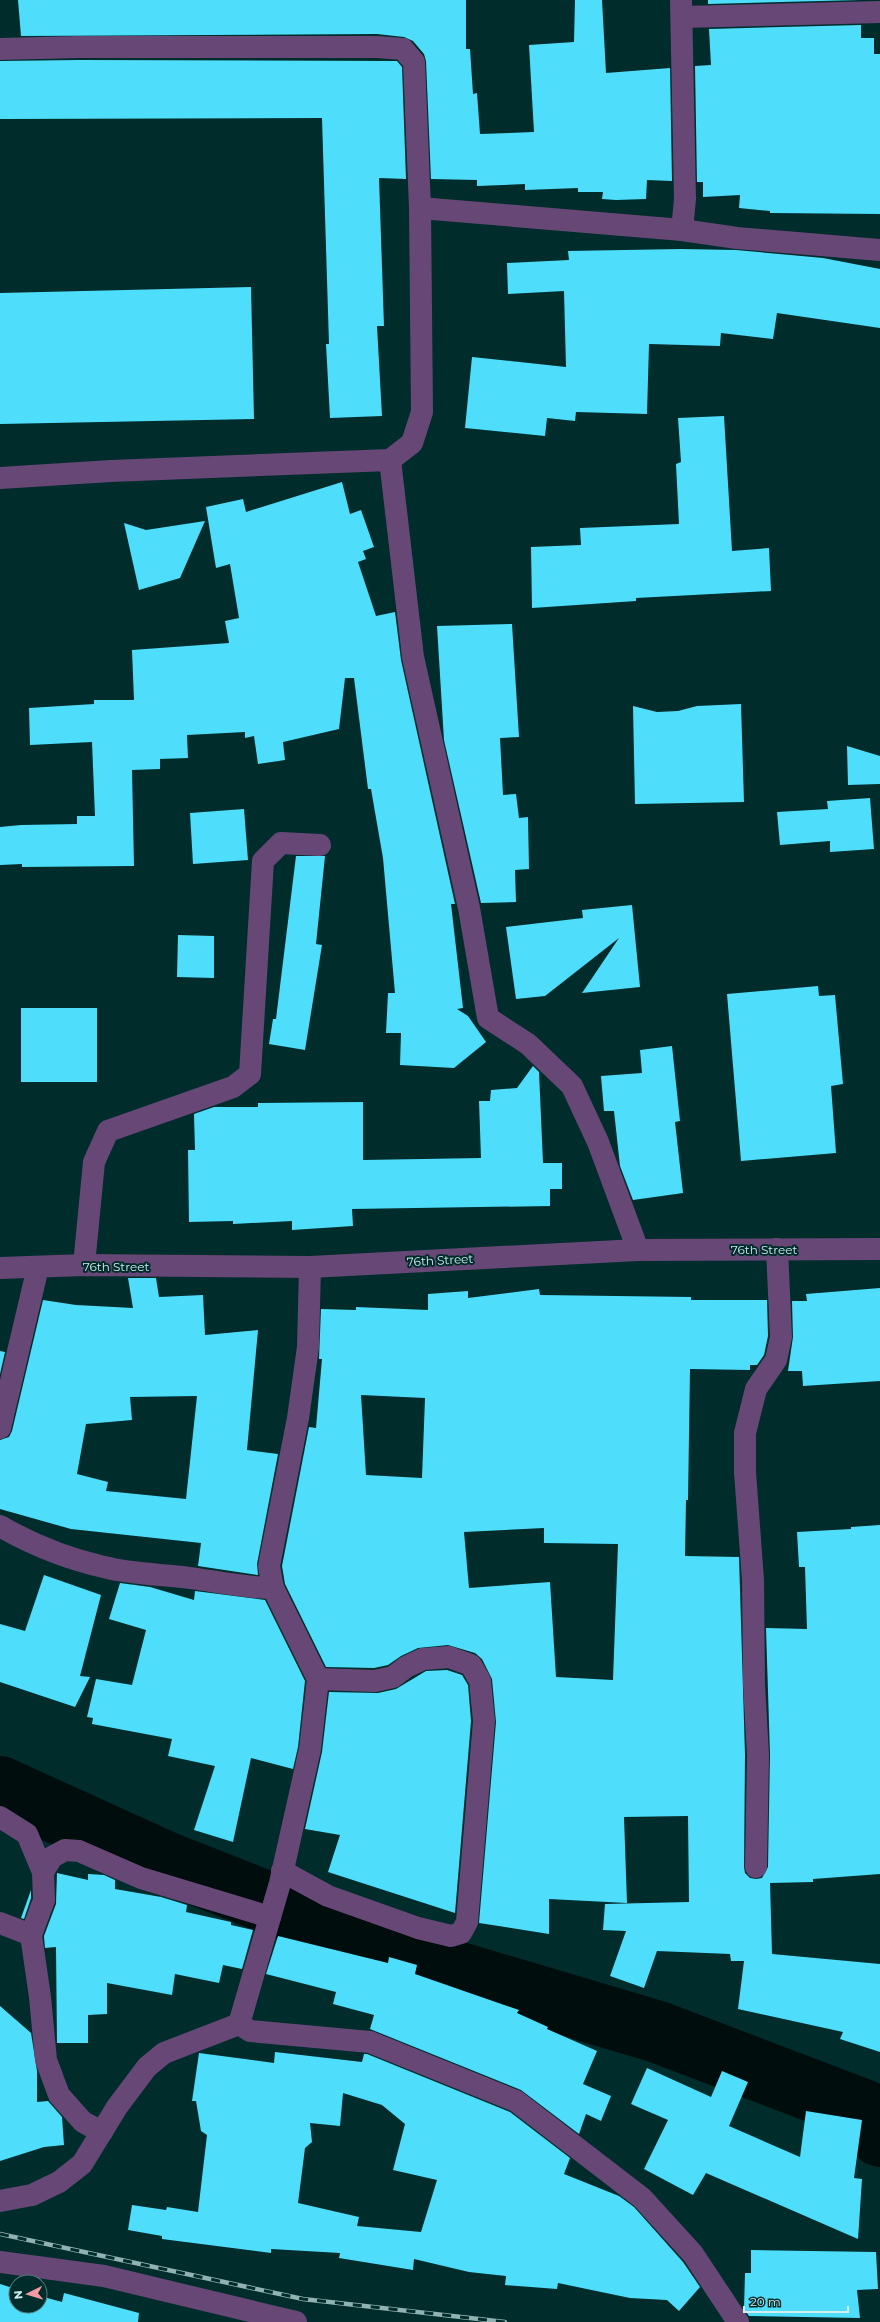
<svg xmlns="http://www.w3.org/2000/svg" width="880" height="2322" font-family="Montserrat,sans-serif">
  <style>
    .lines { fill: none; stroke-linecap: round; stroke-linejoin: round }
    .river { stroke: #000d0d; stroke-width: 62 }
    .building { fill: #4edefb; fill-rule: evenodd }
    .minor { stroke: #664776; stroke-width: 22 }
    .tertiary { stroke: #664776; stroke-width: 22 }
    .rail-casing { stroke: #90b2b1; stroke-width: 4.5 }
    .rail { stroke: #002c2c; stroke-width: 3; stroke-dasharray: 9; stroke-linecap: butt }
    .labels { text-anchor: middle; dominant-baseline: central; stroke-width: 4; stroke-linejoin: round; paint-order: stroke }
    .street-label { font-size: 12px; fill: #d1eeed; stroke: #002c2c }
  </style>
  <rect width="100%" height="100%" fill="#002c2c"/>
  <g class="lines">
    <!-- river -->
    <polyline class="river" points="0,1787 165,1862 409,1958 658,2032 863,2110 880,2136"/>
  </g>
  <!-- building -->
  <g class="building">
    <polygon points="18,0 466,0 466,49 470,49 473,94 477,93 480,134 534,132 529,45 574,42 575,0 602,0 606,73 670,68 672,181 647,180 646,199 616,200 602,199 603,192 578,192 578,188 525,190 525,184 477,186 477,180 431,179 426,61 424,54 413,41 404,37 377,34 21,36"/>
    <polygon points="708,0 860,0 708,4"/>
    <polygon points="861,25 861,38 874,38 874,54 880,54 880,214 770,213 770,211 739,208 740,195 703,197 703,182 697,182 695,66 711,65 709,29"/>
    <polygon points="79,60 397,61 402,67 406,179 379,178 384,326 377,326 382,416 330,418 326,344 329,344 322,118 0,119 0,61"/>
    <polygon points="681,249 736,250 823,258 880,269 880,328 777,313 773,339 721,333 720,346 649,344 647,414 576,412 575,421 547,418 545,436 465,428 472,357 566,367 564,291 508,294 507,263 569,260 568,251"/>
    <polygon points="251,287 254,419 0,424 0,293"/>
    <polygon points="724,416 732,551 769,548 771,591 636,598 636,601 532,608 531,547 581,545 580,528 679,524 676,464 681,462 678,418"/>
    <polygon points="342,482 350,514 361,510 374,547 363,551 366,559 358,562 376,616 395,612 401,660 455,904 451,904 463,1008 457,1009 468,1016 486,1042 454,1068 400,1065 401,1033 386,1033 388,993 395,993 383,858 371,789 368,789 354,678 345,678 339,729 283,742 285,760 258,764 254,736 245,738 245,732 187,735 188,758 160,759 160,769 132,770 134,866 22,867 22,864 0,865 0,827 21,825 77,824 77,816 95,816 92,742 30,745 29,708 94,704 94,700 134,700 132,650 229,643 225,621 239,618 230,564 216,568 206,507 243,499 246,512"/>
    <polygon points="205,521 180,578 139,590 124,523 146,530"/>
    <polygon points="512,624 519,737 500,738 503,795 516,794 519,818 528,817 529,869 515,870 516,902 481,903 444,740 437,626"/>
    <polygon points="741,704 744,802 635,804 633,706 657,712 678,711 697,706"/>
    <polygon points="847,746 880,756 880,784 848,785"/>
    <polygon points="870,798 874,849 830,852 830,841 780,845 777,812 828,809 827,801"/>
    <polygon points="244,809 248,860 193,864 190,813"/>
    <polygon points="296,856 325,856 316,944 322,945 305,1050 269,1044 273,1019 276,1019"/>
    <polygon points="632,905 640,987 582,993 619,938 545,996 516,999 506,927 583,918 582,910"/>
    <polygon points="178,935 214,936 214,978 177,977"/>
    <polygon points="818,986 819,996 835,995 843,1084 831,1086 836,1153 741,1161 727,994"/>
    <rect x="21" y="1008" width="76" height="74"/>
    <polygon points="672,1046 680,1121 675,1122 683,1193 633,1200 620,1166 614,1111 604,1111 601,1076 642,1073 640,1050"/>
    <polygon points="533,1066 539,1072 543,1163 562,1163 562,1189 550,1189 550,1206 352,1209 353,1226 292,1230 292,1221 233,1224 233,1221 189,1222 188,1150 195,1150 194,1114 214,1107 258,1107 258,1103 363,1102 363,1160 481,1158 479,1101 490,1101 491,1090 517,1088"/>
    <path d="M128 1278H156L159 1297 203 1295 205 1335 258 1330 247 1450 278 1454 257 1564 258 1575 198 1566 201 1543 71 1529 0 1509V1440L9 1437 12 1431 43 1300 76 1305 133 1308ZM197 1396 186 1499 106 1491 108 1482 77 1474 86 1424 132 1420 130 1397Z"/>
    <polygon points="880,1288 880,1381 803,1386 802,1371 788,1371 793,1337 792,1301 807,1301 806,1294"/>
    <path d="M539 1289 540 1295 691 1297V1300H767L768 1336 764 1355 757 1365H750V1370L690 1369 688 1500H686L685 1556 739 1557 745 1755 744 1867 745 1873 750 1878 756 1879 762 1878 768 1867 770 1755 766 1628 807 1629 805 1567H799L797 1532 851 1529V1527L880 1525V1874L813 1879V1882L770 1883 772 1954 880 1964V2052L840 2039 843 2032 738 2009 744 1961H731L730 1954 657 1951 644 1988 610 1976 626 1931 603 1930 605 1904 689 1902 688 1816 624 1817 627 1903 549 1899V1934L479 1923 496 1722 492 1679 482 1659 475 1653 448 1645 418 1648 401 1656 388 1665 374 1668 326 1667 285 1584 282 1566 309 1427 316 1428 322 1359H319L321 1309 356 1310V1307L428 1310V1294L468 1291V1298ZM361 1395 425 1398 422 1478 366 1475ZM544 1528V1543L618 1544 613 1680 556 1677 550 1582 469 1588 464 1532Z"/>
    <polygon points="0,1351 5,1352 0,1374"/>
    <polygon points="44,1575 101,1595 80,1676 90,1677 75,1707 0,1682 0,1624 25,1631"/>
    <polygon points="120,1583 150,1587 194,1600 195,1591 265,1600 305,1681 298,1747 293,1769 251,1758 233,1842 194,1830 215,1766 168,1756 172,1739 92,1724 93,1718 87,1717 96,1679 132,1685 146,1630 109,1619"/>
    <polygon points="447,1670 462,1675 468,1685 471,1721 455,1913 328,1872 340,1835 305,1829 322,1752 329,1692 378,1693 396,1689 426,1671"/>
    <polygon points="57,1873 88,1880 88,1874 104,1875 115,1880 115,1889 161,1897 187,1905 186,1912 231,1922 231,1925 253,1930 242,1969 223,1965 219,1983 175,1974 172,1995 107,1983 107,2014 88,2015 88,2043 57,2043 56,1947 45,1948 44,1936 56,1904"/>
    <polygon points="31,1890 31,1898 24,1919 21,1918"/>
    <polygon points="278,1936 388,1963 389,1957 417,1965 415,1974 519,2010 517,2013 548,2027 547,2029 597,2051 583,2084 611,2096 601,2121 586,2114 579,2134 521,2090 370,2029 374,2015 333,2004 336,1992 266,1974"/>
    <polygon points="0,2006 31,2033 37,2071 37,2102 48,2101 62,2117 64,2145 44,2147 0,2161"/>
    <path d="M275 2052 362 2062 364 2054H367L510 2112 570 2158 564 2174 619 2196 634 2207 683 2262 700 2287 679 2311 667 2300 630 2298 558 2283 557 2289 505 2285 506 2276 469 2272 414 2259 413 2270 339 2258 340 2253 271 2249V2253L162 2239V2236L128 2230 132 2205 166 2210 167 2207 198 2212 207 2135 201 2131 196 2101H192L199 2053 274 2063ZM343 2093 382 2105 405 2124 393 2170 437 2180 421 2232 357 2226 359 2217 298 2203 305 2148 312 2142 310 2123 340 2126Z"/>
    <polygon points="647,2068 711,2097 722,2071 748,2082 729,2126 800,2157 806,2111 862,2120 854,2178 862,2179 858,2239 706,2173 693,2195 644,2169 668,2120 631,2104"/>
    <polygon points="751,2250 876,2252 878,2289 857,2290 860,2318 749,2316 744,2309 745,2273 751,2273"/>
    <polygon points="0,2284 16,2289 16,2306 40,2306 40,2296 62,2302 64,2293 139,2313 138,2322 0,2322"/>
  </g>
  <g class="lines">
    <!-- minor -->
    <g class="minor">
      <polyline points="681,0 685,199 682,230"/>
      <polyline points="682,17 880,12"/>
      <polyline points="0,49 79,47 377,47 403,49 414,62 420,208 422,412 412,443 390,460"/>
      <polyline points="420,208 682,230 737,238 880,250"/>
      <polyline points="0,478 111,471 390,460 413,657 469,908 488,1018 528,1044 572,1086 598,1142 638,1250"/>
      <polyline points="84,1265 94,1162 108,1131 233,1087 250,1074 263,861 281,843 320,845"/>
      <polyline points="310,1267 308,1347 298,1418 269,1566 273,1588 318,1679 310,1749 280,1883 239,2024 250,2031 370,2042 516,2101 642,2198 693,2254 738,2322"/>
      <polyline points="0,1428 38,1267"/>
      <path d="M0 1526C31 1544 69 1559 104 1567 134 1575 167 1574 198 1579 223 1583 247 1588 273 1588"/>
      <polyline points="0,1817 27,1834 43,1872"/>
      <polyline points="756,1867 758,1755 754,1684 753,1580 745,1472 745,1433 756,1389 776,1360 781,1337 777,1249"/>
      <polyline points="282,1871 328,1896 418,1928 451,1936 461,1933 467,1922 484,1721 480,1681 471,1665 449,1657 423,1659 406,1667 393,1677 375,1681 318,1679"/>
      <polyline points="0,1923 31,1935"/>
      <polyline points="102,2132 83,2122 59,2095 46,2060 40,1997 31,1935 44,1900 43,1872 52,1857 65,1850 79,1851 141,1878 270,1917"/>
      <polyline points="0,2201 32,2195 59,2182 82,2164 117,2107 147,2067 164,2053 239,2024"/>
      <polyline points="0,2262 104,2276 296,2322"/>
    </g>
    <!-- tertiary -->
    <polyline class="tertiary" points="0,1268 84,1265 310,1267 638,1250 880,1249"/>
    <defs>
      <polyline id="rail" points="0,2234 303,2299 505,2322"/>
    </defs>
    <!-- rail casing -->
    <use href="#rail" class="rail-casing"/>
    <!-- rail -->
    <use href="#rail" class="rail"/>
  </g>
  <g class="labels">
    <!-- street labels -->
    <g class="street-label">
      <text x="764" y="1249">76th Street</text>
      <text transform="translate(440 1260) rotate(-3)">76th Street</text>
      <text x="116" y="1266">76th Street</text>
    </g>
  </g>
  <!-- north arrow -->
  <g transform="translate(28 2294) rotate(265)"><circle r="19" fill="#002c2c" stroke="#547a79"/>
  <path d="M0-3L7 15L0 10L-7 15Z" fill="#f49aa2"/>
  <text y="-6" font-size="11" font-weight="bold" text-anchor="middle" fill="#d1eeed">N</text>
  </g>
  <!-- scale -->
  <path d="M744 2306v6h104v-6" fill="none" stroke="#d1eeed" stroke-width="2"/>
  <text x="750" y="2306" font-size="12" fill="#d1eeed" stroke="#002c2c" stroke-width="3" paint-order="stroke">20 m</text>
</svg>
